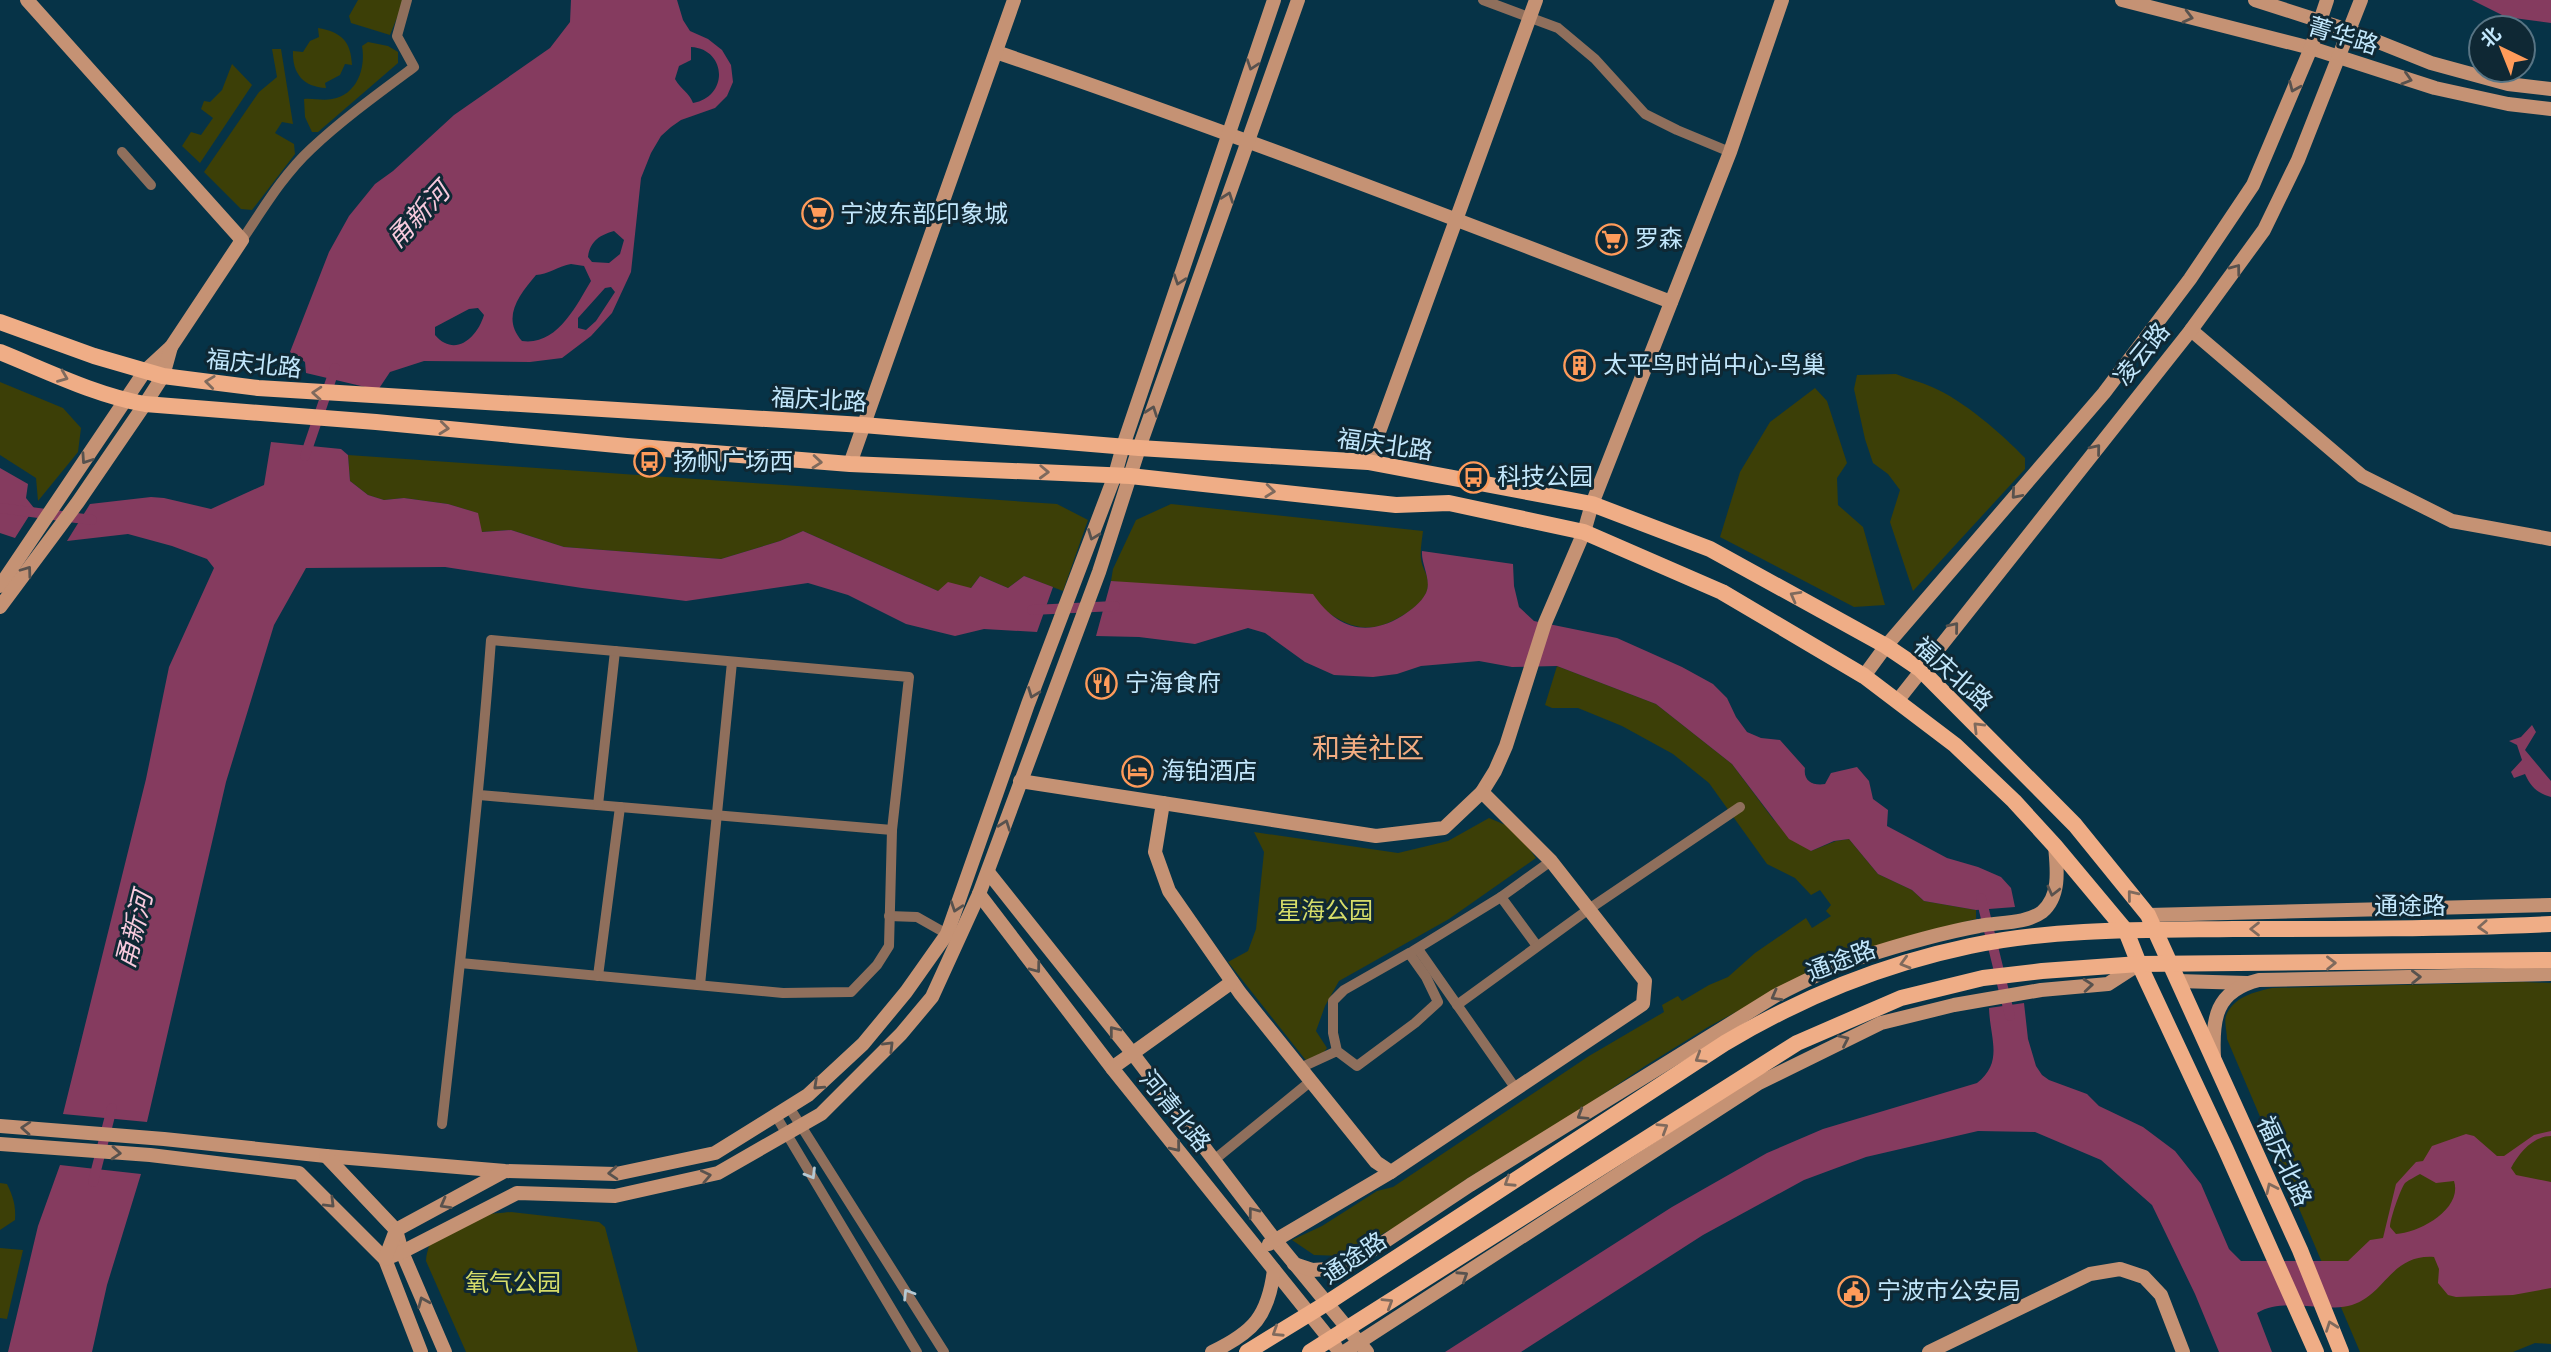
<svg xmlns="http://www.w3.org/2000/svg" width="2551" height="1352" font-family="Roboto,'Noto Sans SC',sans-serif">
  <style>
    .green { fill: #3c3f07 }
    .water { fill: #853b5f; fill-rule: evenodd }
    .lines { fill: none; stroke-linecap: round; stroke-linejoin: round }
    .canal { stroke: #853b5f; stroke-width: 10 }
    .street { stroke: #8f6f5c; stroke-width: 10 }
    .secondary { stroke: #c59274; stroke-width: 14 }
    .primary { stroke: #efad86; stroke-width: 16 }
    .oneway { stroke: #58524e }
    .oneway2 { stroke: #7f6a5d }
    .oneway3 { stroke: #b5c9d4 }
    .labels { text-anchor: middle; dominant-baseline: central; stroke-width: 6; stroke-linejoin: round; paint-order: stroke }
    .street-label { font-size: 24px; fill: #c2e7fc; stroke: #0f2834 }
    .poi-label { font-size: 24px; fill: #c2e7fc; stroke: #0f2834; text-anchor: start }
    .park-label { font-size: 24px; fill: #d6dd69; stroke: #0f2834 }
    .water-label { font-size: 26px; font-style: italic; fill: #f8cadd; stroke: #0f2834 }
    .quarter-label { font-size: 28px; fill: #f3ad82; stroke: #0f2834 }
  </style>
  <rect width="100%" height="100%" fill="#063347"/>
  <!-- green -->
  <g class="green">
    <polygon points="358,0 404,0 390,35 351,23 349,16"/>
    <path d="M318 28C341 32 351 41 352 65L345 64 340 75 325 83 326 88C303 87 292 73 293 51L303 52 310 41 319 37Z"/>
    <path d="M368 42 388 46 398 52V63L318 132H312L305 117 304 99C313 98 322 101 332 99 357 95 366 68 362 46Z"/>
    <polygon points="272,49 281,49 293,124 282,122 275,133 294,144 295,154 252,210 241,209 204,172 259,92 277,77"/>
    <polygon points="232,64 252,85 200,163 182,146 191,132 201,135 213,118 201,109 204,101 210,102 222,90"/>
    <path d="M1896 374C1908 379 1921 382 1932 387 1963 400 2002 434 2025 458V469L1913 591 1890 522 1900 490 1888 474 1873 463 1865 439 1854 389 1857 375Z"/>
    <polygon points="0,382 63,408 81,428 78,452 38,501 36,478 0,455"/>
    <polygon points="1815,388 1827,401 1847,463 1837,478 1838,505 1863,527 1885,605 1854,607 1720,537 1740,472 1770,422"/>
    <polygon points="348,455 1057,504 1088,520 1063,591 1024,576 1008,588 980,576 971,588 938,591 803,531 780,541 721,559 564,547 511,530 481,532 477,513 448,504 404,498 384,500 368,495 350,481"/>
    <path d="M1171 504 1423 531C1422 540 1420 550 1421 559 1422 570 1431 576 1427 591 1424 600 1413 609 1405 614 1373 634 1354 631 1324 610L1111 581 1113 569 1136 520Z"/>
    <polygon points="1557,666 1656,704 1732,764 1773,819 1811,851 1836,841 1849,839 1878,874 1912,890 1924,901 1976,910 1976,919 1919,933 1768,995 1708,1027 1645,1066 1592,1102 1468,1178 1399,1225 1342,1256 1314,1255 1292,1240 1322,1226 1377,1191 1393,1187 1589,1056 1664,1012 1662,1005 1678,996 1682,1001 1709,985 1728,977 1755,953 1806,918 1812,928 1831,916 1826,911 1831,905 1820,890 1811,895 1795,878 1767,864 1709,783 1673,754 1622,726 1578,708 1552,708 1545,705"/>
    <polygon points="1489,818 1515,829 1536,858 1449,919 1339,981 1325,1006 1316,1031 1327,1048 1312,1068 1228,962 1248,951 1256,929 1264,852 1254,832 1398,853 1448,841"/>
    <path d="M2523 982 2551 983V1344L2535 1343 2513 1352H2360L2227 1039C2227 1032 2224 1022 2226 1016 2233 997 2254 992 2272 988Z"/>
    <path d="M0 1183 7 1184C13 1196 16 1206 15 1220L0 1230Z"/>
    <path d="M511 1212 599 1222 605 1227 638 1352H466L426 1261C431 1214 476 1216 511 1212Z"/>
    <polygon points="0,1248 23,1250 7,1319 0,1318"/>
  </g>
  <!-- water -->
  <g class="water">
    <path d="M571 0H677L683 20 690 31 708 39 722 50 731 65 733 82 727 96 715 108 681 120 671 127 661 136 651 153 641 178 631 272 612 313 591 336 562 358 530 362 424 361 390 372 378 390 306 373 305 362 290 352 329 252 349 216 375 184 393 171 454 115 550 48 570 22ZM691 47C727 49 729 97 693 103 689 92 681 90 675 79L679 66 691 60ZM614 231 624 240 620 254 609 263 592 262 588 257C590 241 600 235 614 231ZM571 264 584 266 591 281C576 306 557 346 522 341 501 318 519 295 536 275 547 275 559 266 571 264ZM611 287 615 292 596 321 586 330 578 328V318L605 288ZM478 308 484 315C477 338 455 358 435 335V327L469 309Z"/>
    <polygon points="2472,0 2551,0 2551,23 2506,17"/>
    <polygon points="271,442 341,449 348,455 350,481 368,495 384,500 404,498 448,504 478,513 482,532 511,530 564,547 721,559 780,541 803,531 938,591 948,582 971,588 980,576 1008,588 1024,576 1053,587 1037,632 984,629 955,636 906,624 848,595 808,583 686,601 582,588 445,567 306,568 274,625 226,782 147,1122 63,1114 146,779 169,667 214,568 207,559 172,546 128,534 67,541 90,504 151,497 164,498 211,509 264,485"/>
    <polygon points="0,468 28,484 26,498 34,508 15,538 0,533"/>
    <path d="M1422 551 1513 564 1514 586 1519 607 1534 621 1617 638 1682 667 1713 684 1727 698 1736 717 1747 732 1761 738 1780 740 1805 768C1803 781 1813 786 1825 784L1831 773 1857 767 1869 781 1873 799 1888 810 1887 826 1947 858 1978 867 2001 877 2011 888 2015 907 1976 910 1924 901 1912 890 1878 874 1849 839 1834 841 1811 851 1789 839 1732 764 1656 704 1557 666 1512 667 1479 661 1421 666 1397 674 1373 677 1334 675 1305 662 1265 633 1248 628 1195 644 1139 637 1096 636 1111 581 1313 594C1336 628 1366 638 1402 616 1411 610 1421 603 1426 593 1432 580 1421 565 1422 551Z"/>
    <path d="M2532 725 2536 732 2525 750 2551 781V797C2537 793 2531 787 2525 774L2514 778 2511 772 2522 760 2517 745 2509 741 2521 737Z"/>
    <path d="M2024 1003 2028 1039 2036 1066 2042 1075 2049 1080 2087 1094 2099 1106 2143 1127 2175 1151 2201 1184 2229 1249 2241 1261H2348L2370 1240 2383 1238 2396 1184 2416 1162 2423 1161 2432 1146 2466 1134 2474 1136 2497 1156H2504L2534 1135 2551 1131V1136C2533 1136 2519 1153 2511 1168L2516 1175 2551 1182V1288L2513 1295 2456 1297 2448 1295 2438 1283 2439 1269 2434 1257C2389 1254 2385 1298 2348 1306 2317 1312 2285 1297 2257 1313L2272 1352H2219L2195 1294 2152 1205 2101 1160 2035 1132 1978 1131 1866 1157 1804 1180 1703 1235 1521 1352H1445L1672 1207 1767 1153 1823 1129 1977 1083C2004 1062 1990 1039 1989 1008ZM2420 1174 2436 1183 2454 1181C2463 1209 2419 1233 2396 1234L2390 1227C2390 1219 2400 1190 2405 1183 2410 1179 2415 1177 2420 1174Z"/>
    <polygon points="60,1165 141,1174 107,1285 92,1352 8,1352 38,1226"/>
  </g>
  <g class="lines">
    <!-- canal -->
    <g class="canal">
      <polyline points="305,456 335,368"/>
      <polyline points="0,508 92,520"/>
      <polyline points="1032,610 1115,606"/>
      <polyline points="1981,898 2010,1016"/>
      <polyline points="93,1182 112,1108"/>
    </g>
    <!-- street -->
    <g class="street">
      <polyline points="1483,0 1558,28 1595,59 1645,114 1677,130 1730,152"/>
      <polyline points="122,152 151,185"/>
      <path d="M242 240C263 209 283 175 311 149 343 119 379 93 414 67L397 36 407 0"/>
      <polyline points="479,795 892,830"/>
      <polyline points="598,805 615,651"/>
      <polyline points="1501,897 1551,861"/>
      <polyline points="889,916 917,917 947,934"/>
      <polyline points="1418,949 1516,1089"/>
      <polyline points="1413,951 1501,897 1537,946"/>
      <polyline points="598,976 620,807"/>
      <polyline points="700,985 732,662"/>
      <polyline points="1457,1005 1589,909 1740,807"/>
      <polyline points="1300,1068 1337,1051 1357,1066 1415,1023 1438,1002 1426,977 1409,953 1344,990 1333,1001 1333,1033 1337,1051"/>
      <polyline points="789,1107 944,1352"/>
      <polyline points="776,1116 917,1352"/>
      <path d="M442 1124C460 962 479 802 491 640L909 677 892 830 889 946 877 965 851 992 783 993 460 963"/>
      <polyline points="1214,1160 1311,1081"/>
    </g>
    <!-- secondary -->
    <g class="secondary">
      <polyline points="2122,0 2311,48 2435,88 2508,104 2551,109"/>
      <polyline points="2255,0 2351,31 2431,63 2508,84 2551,89"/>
      <path d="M996 52C1223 129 1447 216 1671 302"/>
      <polyline points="2191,330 2362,476 2452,521 2551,539"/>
      <polyline points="1368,462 1536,0"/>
      <polyline points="850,464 1014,0"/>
      <polyline points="0,586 145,371 171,347 242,240 27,0"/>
      <polyline points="0,607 78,502 145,404 163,376 171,347"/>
      <polyline points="1864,676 1886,646 2104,393 2190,279 2253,185 2311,48 2327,0"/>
      <polyline points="1898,700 2191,330 2264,230 2298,160 2361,0"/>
      <polyline points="1020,781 1376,836 1444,828 1482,792 1495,771 1506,746 1545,623 1584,532 1592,504 1730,152 1782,0"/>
      <polyline points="1163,803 1155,852 1169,891 1240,993 1376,1162 1391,1172 1643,1004 1645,981 1551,861 1482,792"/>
      <polyline points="988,872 1133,1054 1275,1240 1367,1352"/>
      <polyline points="979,894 1112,1068 1336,1347"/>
      <polyline points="2148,915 2551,905"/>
      <polyline points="2178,981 2247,983"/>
      <path d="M2214 1058C2212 1019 2215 991 2259 980L2551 974"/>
      <polyline points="1112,1068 1232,982"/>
      <polyline points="0,1126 164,1139 326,1156 505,1171 616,1174 715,1153 808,1095 863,1044 906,992 947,934 1028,704 1115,475 1123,446 1274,0"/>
      <polyline points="0,1144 150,1155 299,1173 385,1259 421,1352"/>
      <polyline points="326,1156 396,1230 402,1252 445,1352"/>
      <polyline points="1269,1244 1391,1172"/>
      <polyline points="385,1259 402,1252 517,1193 615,1196 718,1173 821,1114 901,1034 932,997 979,894 1099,572 1139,448 1298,0"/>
      <polyline points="385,1259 396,1230 503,1172"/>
      <path d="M1294 1264 1312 1270 1345 1268 1470 1185 1775 996C1802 982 1830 968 1859 958 1896 946 1941 933 1979 926 1998 922 2026 924 2042 912 2061 896 2057 868 2055 846"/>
      <path d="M1212 1352C1254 1332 1268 1316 1274 1270"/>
      <polyline points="1344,1352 1759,1083 1881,1023 1954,1005 2041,990 2108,984 2139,964"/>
      <polyline points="1929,1352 2090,1274 2120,1269 2144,1277 2161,1295 2183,1352"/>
    </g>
    <!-- primary -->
    <g class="primary">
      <polyline points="0,322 94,356 163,376 258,388 863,425 1139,448 1368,462 1592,504 1710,549 1886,646 1920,669 2075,825 2148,915 2300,1250 2341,1352"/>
      <path d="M0 352C47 371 95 395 145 404L376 422 627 446 850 464 1130 476 1396 505 1449 503 1584 532 1722 592 1864 676 1955 745 2014 801 2055 846 2126 931 2139 964 2226 1150 2316 1352"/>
      <path d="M1247 1352 1327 1303 1725 1043C1803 997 1880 965 1970 946 2056 928 2146 930 2233 929 2339 929 2445 929 2551 924"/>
      <polyline points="1310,1352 1797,1043 1901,998 1983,978 2042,971 2139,964 2551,960"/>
    </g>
  </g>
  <!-- one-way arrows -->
  <defs><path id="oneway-chevron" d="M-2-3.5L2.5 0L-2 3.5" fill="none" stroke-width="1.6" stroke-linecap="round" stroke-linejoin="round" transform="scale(1.75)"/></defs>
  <g class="oneway">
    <use href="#oneway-chevron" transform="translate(2188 17) rotate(14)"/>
    <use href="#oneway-chevron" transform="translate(1252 65) rotate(109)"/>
    <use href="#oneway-chevron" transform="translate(2407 79) rotate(17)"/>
    <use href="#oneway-chevron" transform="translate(2294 87) rotate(113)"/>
    <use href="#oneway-chevron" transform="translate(1228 197) rotate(-70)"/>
    <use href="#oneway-chevron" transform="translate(2236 269) rotate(-53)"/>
    <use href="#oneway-chevron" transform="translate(1179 280) rotate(109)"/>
    <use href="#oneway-chevron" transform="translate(1152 411) rotate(-70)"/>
    <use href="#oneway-chevron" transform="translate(2096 449) rotate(-51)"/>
    <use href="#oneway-chevron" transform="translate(86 459) rotate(124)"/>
    <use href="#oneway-chevron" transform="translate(2016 494) rotate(131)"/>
    <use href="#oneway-chevron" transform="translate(1093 535) rotate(111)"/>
    <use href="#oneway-chevron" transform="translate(27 571) rotate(-54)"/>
    <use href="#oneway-chevron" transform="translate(1954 627) rotate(-51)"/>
    <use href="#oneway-chevron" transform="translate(1033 693) rotate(111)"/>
    <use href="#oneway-chevron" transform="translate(1005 825) rotate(-70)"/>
    <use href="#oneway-chevron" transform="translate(2053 891) rotate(104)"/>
    <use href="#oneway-chevron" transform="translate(956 907) rotate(109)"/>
    <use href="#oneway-chevron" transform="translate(1036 968) rotate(53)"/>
    <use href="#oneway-chevron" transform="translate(2416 977) rotate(-1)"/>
    <use href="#oneway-chevron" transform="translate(2088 985) rotate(-5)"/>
    <use href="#oneway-chevron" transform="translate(1776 996) rotate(151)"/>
    <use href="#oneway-chevron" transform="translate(1114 1031) rotate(-128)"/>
    <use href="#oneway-chevron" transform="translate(1844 1040) rotate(-25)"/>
    <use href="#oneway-chevron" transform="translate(889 1046) rotate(-45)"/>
    <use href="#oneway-chevron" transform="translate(818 1085) rotate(137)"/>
    <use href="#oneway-chevron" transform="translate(1582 1115) rotate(148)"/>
    <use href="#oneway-chevron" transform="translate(26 1128) rotate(-176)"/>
    <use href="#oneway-chevron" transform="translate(1176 1147) rotate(51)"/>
    <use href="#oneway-chevron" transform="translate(116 1153) rotate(4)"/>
    <use href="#oneway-chevron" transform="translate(613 1173) rotate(176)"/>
    <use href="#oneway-chevron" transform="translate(706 1176) rotate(-12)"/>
    <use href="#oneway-chevron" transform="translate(330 1203) rotate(45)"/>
    <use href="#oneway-chevron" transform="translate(445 1204) rotate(151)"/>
    <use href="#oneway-chevron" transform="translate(1253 1212) rotate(-127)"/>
    <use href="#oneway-chevron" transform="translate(1463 1276) rotate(-33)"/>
    <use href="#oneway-chevron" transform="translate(423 1302) rotate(-113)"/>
  </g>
  <g class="oneway2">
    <use href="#oneway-chevron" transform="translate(63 377) rotate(22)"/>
    <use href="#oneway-chevron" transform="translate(210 382) rotate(-173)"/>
    <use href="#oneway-chevron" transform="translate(317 393) rotate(-176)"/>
    <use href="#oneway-chevron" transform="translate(444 428) rotate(6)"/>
    <use href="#oneway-chevron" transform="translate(817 462) rotate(5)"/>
    <use href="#oneway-chevron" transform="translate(1044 472) rotate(2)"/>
    <use href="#oneway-chevron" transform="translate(1270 491) rotate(6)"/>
    <use href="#oneway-chevron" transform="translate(1795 596) rotate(-151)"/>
    <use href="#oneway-chevron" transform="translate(1978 727) rotate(-135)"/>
    <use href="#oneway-chevron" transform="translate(2132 895) rotate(-129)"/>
    <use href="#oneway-chevron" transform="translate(2483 927) rotate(177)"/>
    <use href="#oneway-chevron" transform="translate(2255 929) rotate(180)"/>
    <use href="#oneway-chevron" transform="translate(1905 963) rotate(164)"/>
    <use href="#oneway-chevron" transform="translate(2331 963) rotate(-1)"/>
    <use href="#oneway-chevron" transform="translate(1700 1058) rotate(148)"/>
    <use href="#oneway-chevron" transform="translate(1663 1128) rotate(-32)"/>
    <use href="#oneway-chevron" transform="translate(1509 1182) rotate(147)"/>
    <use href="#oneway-chevron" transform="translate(2271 1188) rotate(-115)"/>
    <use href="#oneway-chevron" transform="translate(1388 1303) rotate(-32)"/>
    <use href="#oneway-chevron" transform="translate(2331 1326) rotate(-110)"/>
    <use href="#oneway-chevron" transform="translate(1277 1332) rotate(147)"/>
  </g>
  <g class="oneway3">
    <use href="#oneway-chevron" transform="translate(811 1174) rotate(59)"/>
    <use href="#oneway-chevron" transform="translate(908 1294) rotate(-122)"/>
  </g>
  <!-- icons -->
  <defs>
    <symbol id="supermarket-ring" viewBox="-11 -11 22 22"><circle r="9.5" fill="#0f2834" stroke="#ff9b5a" stroke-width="1.5"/><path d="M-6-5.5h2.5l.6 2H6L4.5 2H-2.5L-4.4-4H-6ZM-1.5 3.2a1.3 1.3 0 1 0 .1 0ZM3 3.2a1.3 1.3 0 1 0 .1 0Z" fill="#ff9b5a"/></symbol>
    <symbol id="building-ring" viewBox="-11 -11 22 22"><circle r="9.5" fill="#0f2834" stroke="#ff9b5a" stroke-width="1.5"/><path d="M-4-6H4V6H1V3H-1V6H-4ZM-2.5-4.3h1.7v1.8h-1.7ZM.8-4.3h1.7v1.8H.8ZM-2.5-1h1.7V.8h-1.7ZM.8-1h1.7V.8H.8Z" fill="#ff9b5a"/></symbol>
    <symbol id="bus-ring" viewBox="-11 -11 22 22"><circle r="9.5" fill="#0f2834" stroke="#ff9b5a" stroke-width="1.5"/><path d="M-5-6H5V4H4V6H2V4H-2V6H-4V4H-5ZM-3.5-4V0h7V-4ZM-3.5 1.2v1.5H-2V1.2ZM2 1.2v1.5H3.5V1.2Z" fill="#ff9b5a"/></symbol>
    <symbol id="restaurant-ring" viewBox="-11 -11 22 22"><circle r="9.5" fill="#0f2834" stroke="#ff9b5a" stroke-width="1.5"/><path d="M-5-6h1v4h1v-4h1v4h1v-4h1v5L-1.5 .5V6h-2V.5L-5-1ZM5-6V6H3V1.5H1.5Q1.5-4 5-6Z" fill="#ff9b5a"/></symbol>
    <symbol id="hotel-ring" viewBox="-11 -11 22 22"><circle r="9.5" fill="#0f2834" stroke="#ff9b5a" stroke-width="1.5"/><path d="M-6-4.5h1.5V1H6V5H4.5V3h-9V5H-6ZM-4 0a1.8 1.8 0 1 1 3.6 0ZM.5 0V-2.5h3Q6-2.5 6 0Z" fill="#ff9b5a"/></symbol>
    <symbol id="civic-ring" viewBox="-11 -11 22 22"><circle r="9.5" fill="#0f2834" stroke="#ff9b5a" stroke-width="1.5"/><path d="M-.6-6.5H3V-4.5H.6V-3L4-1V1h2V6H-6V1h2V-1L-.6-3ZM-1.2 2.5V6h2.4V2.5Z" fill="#ff9b5a"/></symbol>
  </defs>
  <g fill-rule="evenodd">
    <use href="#supermarket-ring" x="800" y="196" width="35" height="35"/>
    <use href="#supermarket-ring" x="1594" y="222" width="35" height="35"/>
    <use href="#building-ring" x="1562" y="348" width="35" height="35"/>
    <use href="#bus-ring" x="632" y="444" width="35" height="35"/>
    <use href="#bus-ring" x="1456" y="460" width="35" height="35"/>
    <use href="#restaurant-ring" x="1084" y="666" width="35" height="35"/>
    <use href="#hotel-ring" x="1120" y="754" width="35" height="35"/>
    <use href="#civic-ring" x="1836" y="1274" width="35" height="35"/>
  </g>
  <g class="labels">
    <!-- street labels -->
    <g class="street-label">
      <text transform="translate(2343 36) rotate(17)">菁华路</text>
      <text transform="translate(2142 354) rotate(-51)">凌云路</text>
      <text transform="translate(254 364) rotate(6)">福庆北路</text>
      <text transform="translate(819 400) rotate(3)">福庆北路</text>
      <text transform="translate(1385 445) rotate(8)">福庆北路</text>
      <text transform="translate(1953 674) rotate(42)">福庆北路</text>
      <text x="2410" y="906">通途路</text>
      <text transform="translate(1841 961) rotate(-21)">通途路</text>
      <text transform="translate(1175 1111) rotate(51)">河清北路</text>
      <text transform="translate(2284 1161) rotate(65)">福庆北路</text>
      <text transform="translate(1354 1258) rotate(-34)">通途路</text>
    </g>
    <!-- poi labels -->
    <g class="poi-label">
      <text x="840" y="214">宁波东部印象城</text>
      <text x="1635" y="239">罗森</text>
      <text x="1603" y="365">太平鸟时尚中心-鸟巢</text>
      <text x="673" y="462">扬帆广场西</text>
      <text x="1497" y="477">科技公园</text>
      <text x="1125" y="683">宁海食府</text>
      <text x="1161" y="771">海铂酒店</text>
      <text x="1877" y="1291">宁波市公安局</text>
    </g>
    <!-- park labels -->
    <g class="park-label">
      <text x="1325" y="911">星海公园</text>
      <text x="513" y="1283">氧气公园</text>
    </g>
    <!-- water labels -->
    <g class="water-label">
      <text transform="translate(418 215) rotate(-47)">甬新河</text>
      <text transform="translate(134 930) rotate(-76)">甬新河</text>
    </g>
    <!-- quarter labels -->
    <g class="quarter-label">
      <text x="1368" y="748">和美社区</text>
    </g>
  </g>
  <!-- north arrow -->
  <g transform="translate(2502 49) rotate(317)"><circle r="33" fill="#0f2834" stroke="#577484" stroke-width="2"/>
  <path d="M0-5L12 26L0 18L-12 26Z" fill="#ff9b5a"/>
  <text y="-10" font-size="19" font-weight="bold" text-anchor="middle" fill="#c2e7fc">北</text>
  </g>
</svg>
